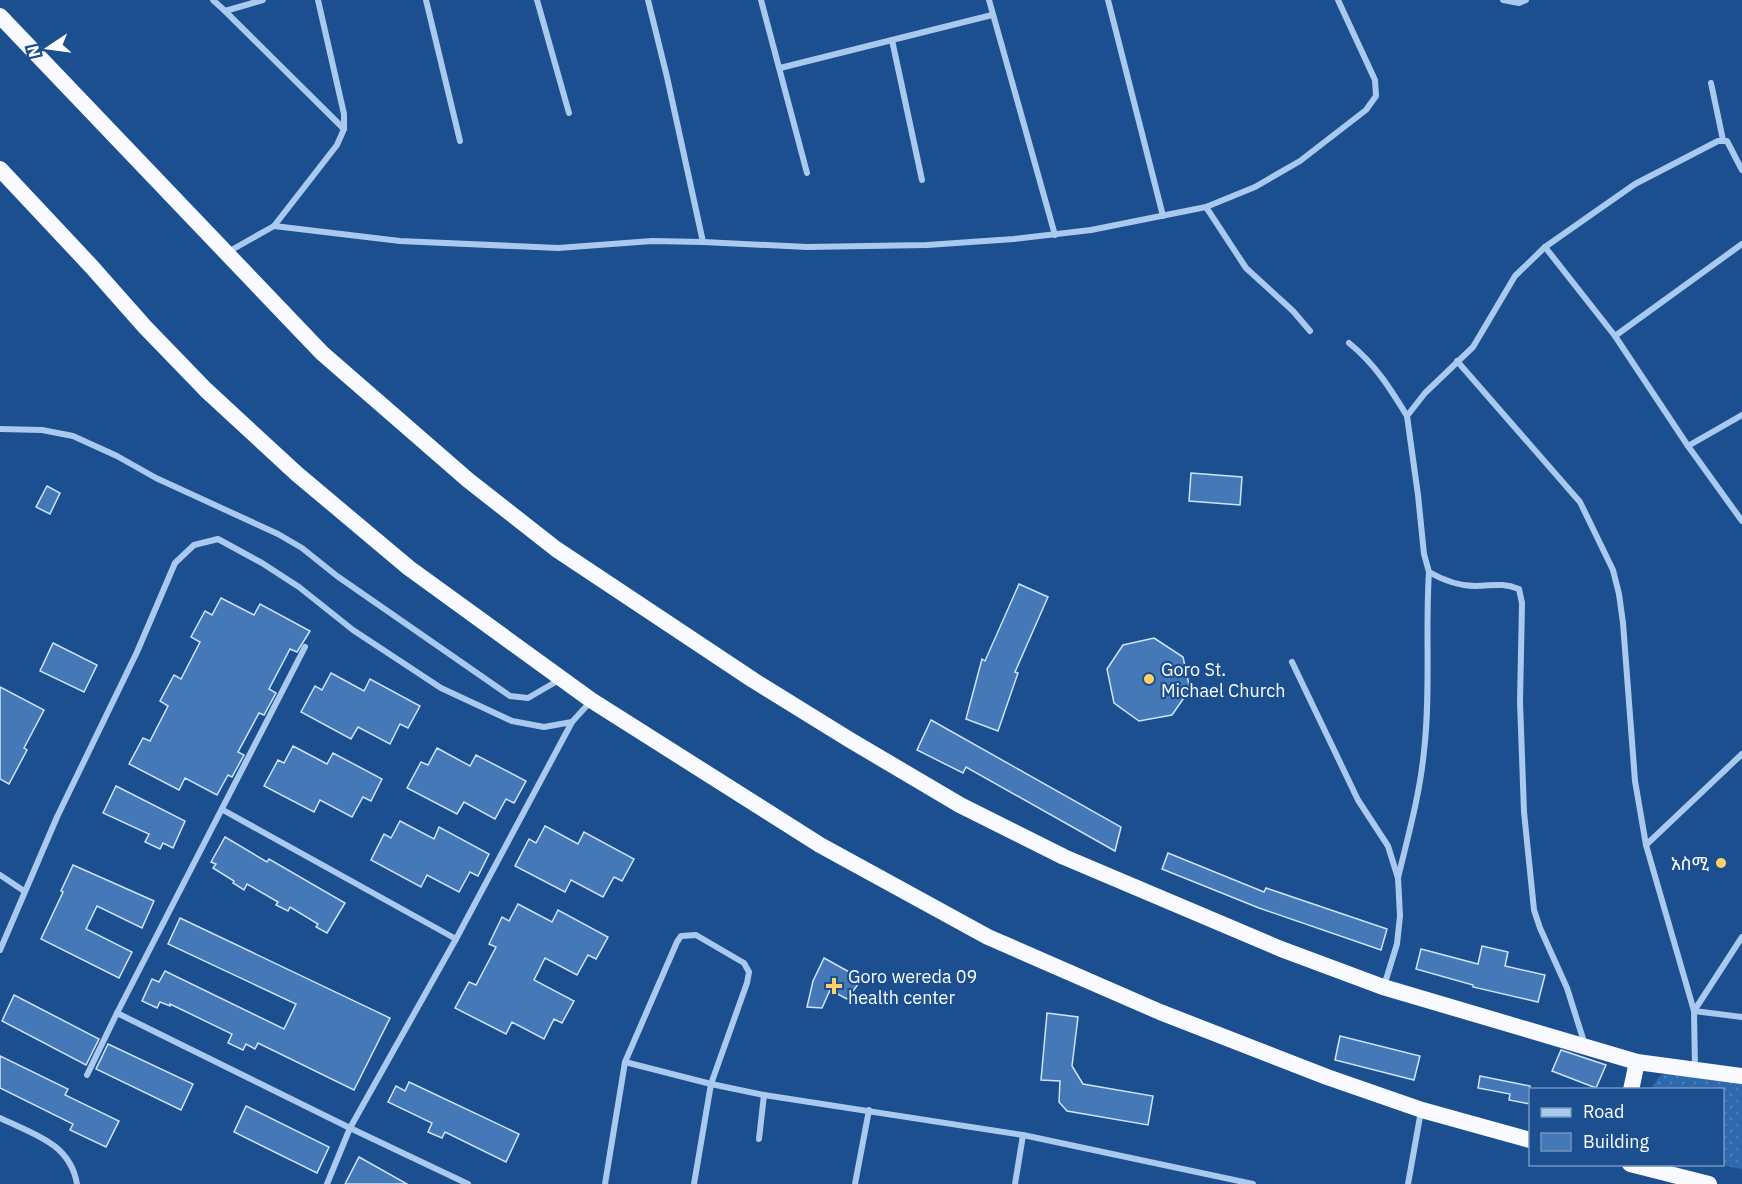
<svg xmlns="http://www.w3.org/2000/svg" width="1742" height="1184" font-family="'IBM Plex Sans','Noto Sans Ethiopic',sans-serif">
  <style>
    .green { fill: url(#green-dots) }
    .building { fill: #4478b7; stroke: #cfe3fa; stroke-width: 1.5 }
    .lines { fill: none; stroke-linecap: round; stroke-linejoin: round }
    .minor { stroke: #a9c9ee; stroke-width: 6 }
    .trunk { stroke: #f8faff; stroke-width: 16 }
    .poi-dot { fill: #ffd166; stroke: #1b4f8f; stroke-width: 2 }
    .labels { text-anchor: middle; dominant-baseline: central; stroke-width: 4.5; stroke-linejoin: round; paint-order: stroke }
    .poi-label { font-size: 18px; fill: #fff; stroke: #1b4f8f; text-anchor: start }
  </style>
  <defs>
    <pattern id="green-dots" width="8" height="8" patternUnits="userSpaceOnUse" patternTransform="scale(1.5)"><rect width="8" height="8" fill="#2e69ad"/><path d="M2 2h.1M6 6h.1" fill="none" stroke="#4d80b9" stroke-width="1.8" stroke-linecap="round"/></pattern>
  </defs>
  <rect width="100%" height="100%" fill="#1b4f8f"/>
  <!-- green -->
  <polygon class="green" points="1666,1072 1742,1083 1742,1169 1720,1165 1722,1164 1722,1090 1650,1090 1659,1077"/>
  <!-- building -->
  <g class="building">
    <polygon points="1191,473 1242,477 1240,505 1189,501"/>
    <polygon points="47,486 60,493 50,514 36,507"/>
    <polygon points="1019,584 1048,597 1015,672 1018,673 998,731 966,719 982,659 985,661"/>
    <polygon points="221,598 254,615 260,604 310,631 297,652 290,649 269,689 276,693 264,715 259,713 238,752 244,755 232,777 228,775 217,795 185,778 179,790 129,764 143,738 150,741 168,706 160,701 174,675 181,679 200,642 191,637 205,611 212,615"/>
    <polygon points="1154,638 1183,657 1190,689 1172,715 1139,721 1114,703 1107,669 1123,645"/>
    <polygon points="53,643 97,665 84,692 40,671"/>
    <polygon points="331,673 364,691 370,679 420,706 408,728 400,724 390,744 358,727 351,739 301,712 315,686 322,690"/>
    <polygon points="0,687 44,710 24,748 27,750 9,784 0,779"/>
    <polygon points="931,720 1121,827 1115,851 966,767 963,773 917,750"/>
    <polygon points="293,746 327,764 333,753 382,779 371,801 363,797 352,817 320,800 314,812 264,786 278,760 284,763"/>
    <polygon points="437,748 470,766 476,755 526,781 514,803 506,799 495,819 464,802 457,814 407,788 421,762 428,765"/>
    <polygon points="116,786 185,821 173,848 163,843 160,849 145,842 149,834 103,813"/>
    <polygon points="400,821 434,839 439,827 489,854 478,876 470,872 459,892 427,875 421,887 371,860 384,834 391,838"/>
    <polygon points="545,826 578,844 584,832 634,859 622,881 614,877 603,897 571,880 565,892 515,866 529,839 536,843"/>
    <polygon points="225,837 267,862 269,859 345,903 327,933 316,927 318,924 290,907 288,911 276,905 278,902 247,884 244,890 233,883 234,881 213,868 216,864 211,862"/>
    <polygon points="1168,853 1264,892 1266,888 1387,929 1381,950 1259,908 1162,869"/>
    <polygon points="73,865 154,901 142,928 97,906 86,929 132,952 119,978 41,939 63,892 61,891"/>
    <polygon points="518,904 552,922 558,910 608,937 596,959 588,955 577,975 545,958 534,980 574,1001 562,1023 554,1019 544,1039 512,1022 506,1034 455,1008 469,982 476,985 496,947 489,944 502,917 509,921"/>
    <polygon points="180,918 390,1018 354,1090 258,1043 255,1049 246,1044 243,1050 228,1043 232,1034 170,1004 170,1006 160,1002 157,1008 142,1001 152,979 159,982 165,971 284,1029 296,1004 168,944"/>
    <polygon points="1482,946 1508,952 1505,966 1545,975 1538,1002 1473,987 1473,985 1416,969 1421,949 1478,964"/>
    <polygon points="824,958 862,979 847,999 830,990 822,1008 807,1007 813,981"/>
    <polygon points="14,995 99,1039 86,1065 2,1021"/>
    <polygon points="1047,1013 1078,1017 1072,1066 1083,1084 1153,1096 1148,1125 1067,1111 1059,1102 1060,1081 1041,1080"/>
    <polygon points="1340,1036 1420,1056 1414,1080 1335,1060"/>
    <polygon points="108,1044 193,1084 181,1110 96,1069"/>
    <polygon points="1561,1050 1606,1065 1596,1088 1552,1071"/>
    <polygon points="0,1056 68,1089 65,1095 119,1121 106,1147 70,1130 73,1124 0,1088"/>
    <polygon points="1480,1076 1530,1086 1530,1104 1509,1100 1510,1094 1478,1088"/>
    <polygon points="409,1082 519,1134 506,1162 445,1132 442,1138 428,1132 432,1123 388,1102 396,1086 405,1091"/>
    <polygon points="246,1106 329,1147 317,1173 234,1132"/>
    <polygon points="359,1157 407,1184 345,1184"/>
  </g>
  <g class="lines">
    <!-- minor -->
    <g class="minor">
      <polyline points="213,0 225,11 263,0"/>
      <polyline points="426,0 460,141"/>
      <polyline points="537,0 569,113"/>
      <polyline points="648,0 667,77 703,242"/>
      <polyline points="761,0 807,173"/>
      <polyline points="989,0 1055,235"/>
      <polyline points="1108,0 1163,216"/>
      <polyline points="1503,0 1519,3 1526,0"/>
      <polyline points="225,11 344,129"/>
      <polyline points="892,40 922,180"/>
      <polyline points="780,68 992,15"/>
      <polyline points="1711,83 1723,140"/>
      <polyline points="1206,207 1246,268 1293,311 1310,331"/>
      <polyline points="274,226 400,241 558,248 652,241 703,242 807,247 927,245 1014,239 1091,230 1206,207 1255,187 1300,161 1366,110 1376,96 1375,80 1338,0"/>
      <polyline points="1742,244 1615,336 1688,446 1742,521"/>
      <path d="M1545 247 1515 276 1473 347 1425 393 1407 416 1418 495 1424 554 1429 572C1443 580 1459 586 1475 586 1493 586 1501 582 1519 589L1522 603 1520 702 1524 812 1534 910 1540 928 1567 988 1585 1045"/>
      <polyline points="228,252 274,226 337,145 344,129 344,114 318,0"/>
      <polyline points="1615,336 1545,247 1635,184 1718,141 1727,141 1742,170"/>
      <path d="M1349 343C1375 364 1390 388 1407 416"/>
      <polyline points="1457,361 1580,502 1613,570 1619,594 1623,623 1635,781 1646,845 1694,1011 1695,1068"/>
      <polyline points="0,429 42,430 73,436 117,456 156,478 278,534 302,548 337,576 510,696 528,698 559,680"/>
      <polyline points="1688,446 1742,415"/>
      <polyline points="1292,662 1358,800 1388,846 1398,878 1400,916 1397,944 1384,986"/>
      <polyline points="223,810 456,939"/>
      <polyline points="1646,845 1742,754"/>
      <polyline points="0,875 24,891"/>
      <path d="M1398 878C1408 836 1420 794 1424 751 1431 692 1425 631 1429 572"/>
      <polyline points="1742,937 1694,1011 1742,1017"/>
      <polyline points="0,950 57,817 137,652 175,563 194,545 218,539 262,563 299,587 353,630 441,688 512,721 544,727 572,722"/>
      <polyline points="117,1013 305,647"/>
      <polyline points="625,1062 711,1084 764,1095 1023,1135 1253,1184"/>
      <polyline points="87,1075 117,1013 350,1128 468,1184"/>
      <path d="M0 1118C33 1134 70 1143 77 1184"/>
      <polyline points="759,1139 764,1095"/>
      <polyline points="327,1184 350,1128 456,939 572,722 591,701"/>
      <polyline points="605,1184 625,1062 677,942 681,936 696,935 744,963 749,972 747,983 711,1084 694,1184"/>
      <polyline points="855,1184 869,1110"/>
      <polyline points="1015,1184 1023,1135"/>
      <polyline points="1408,1184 1421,1111"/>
    </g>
    <!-- trunk -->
    <g class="trunk">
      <polyline points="0,16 322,353 468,480 556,549 753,680 850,740 960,805 1064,857 1281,949 1383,987 1637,1062 1742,1076"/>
      <polyline points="0,169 91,266 145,327 206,390 297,474 409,568 591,700 820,845 988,937 1160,1012 1327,1077 1422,1110 1530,1140"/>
      <polyline points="1631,1090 1637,1062"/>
      <polyline points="1630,1164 1709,1184"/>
    </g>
  </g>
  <!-- markers -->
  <g class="poi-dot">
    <circle cx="1149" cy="679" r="6"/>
    <circle cx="1721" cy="863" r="6"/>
    <path d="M831 977h6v6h6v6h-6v6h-6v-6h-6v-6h6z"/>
  </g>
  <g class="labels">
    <!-- poi labels -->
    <g class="poi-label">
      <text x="1161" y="669">Goro St.<tspan x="1161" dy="21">Michael Church</tspan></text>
      <text x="1709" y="863" text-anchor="end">አስሚ</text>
      <text x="848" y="976">Goro wereda 09<tspan x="848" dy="21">health center</tspan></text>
    </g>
  </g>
  <!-- legend -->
  <rect x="1529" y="1088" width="195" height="78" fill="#1b4f8f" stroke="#7695bc" stroke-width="1.5"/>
  <rect x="1541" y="1108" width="30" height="9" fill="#a9c9ee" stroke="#7695bc" stroke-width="1.5"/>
  <text x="1583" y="1118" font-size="18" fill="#ffffff">Road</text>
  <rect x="1541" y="1133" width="30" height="18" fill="#4478b7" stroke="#7695bc" stroke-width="1.5"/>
  <text x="1583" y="1148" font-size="18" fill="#ffffff">Building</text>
  <!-- north arrow -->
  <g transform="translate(48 48) rotate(257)" stroke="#1b4f8f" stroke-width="4.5" paint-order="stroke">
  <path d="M0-4.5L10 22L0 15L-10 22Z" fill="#ffffff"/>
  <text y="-9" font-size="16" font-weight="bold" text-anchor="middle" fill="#ffffff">N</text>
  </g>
</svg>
